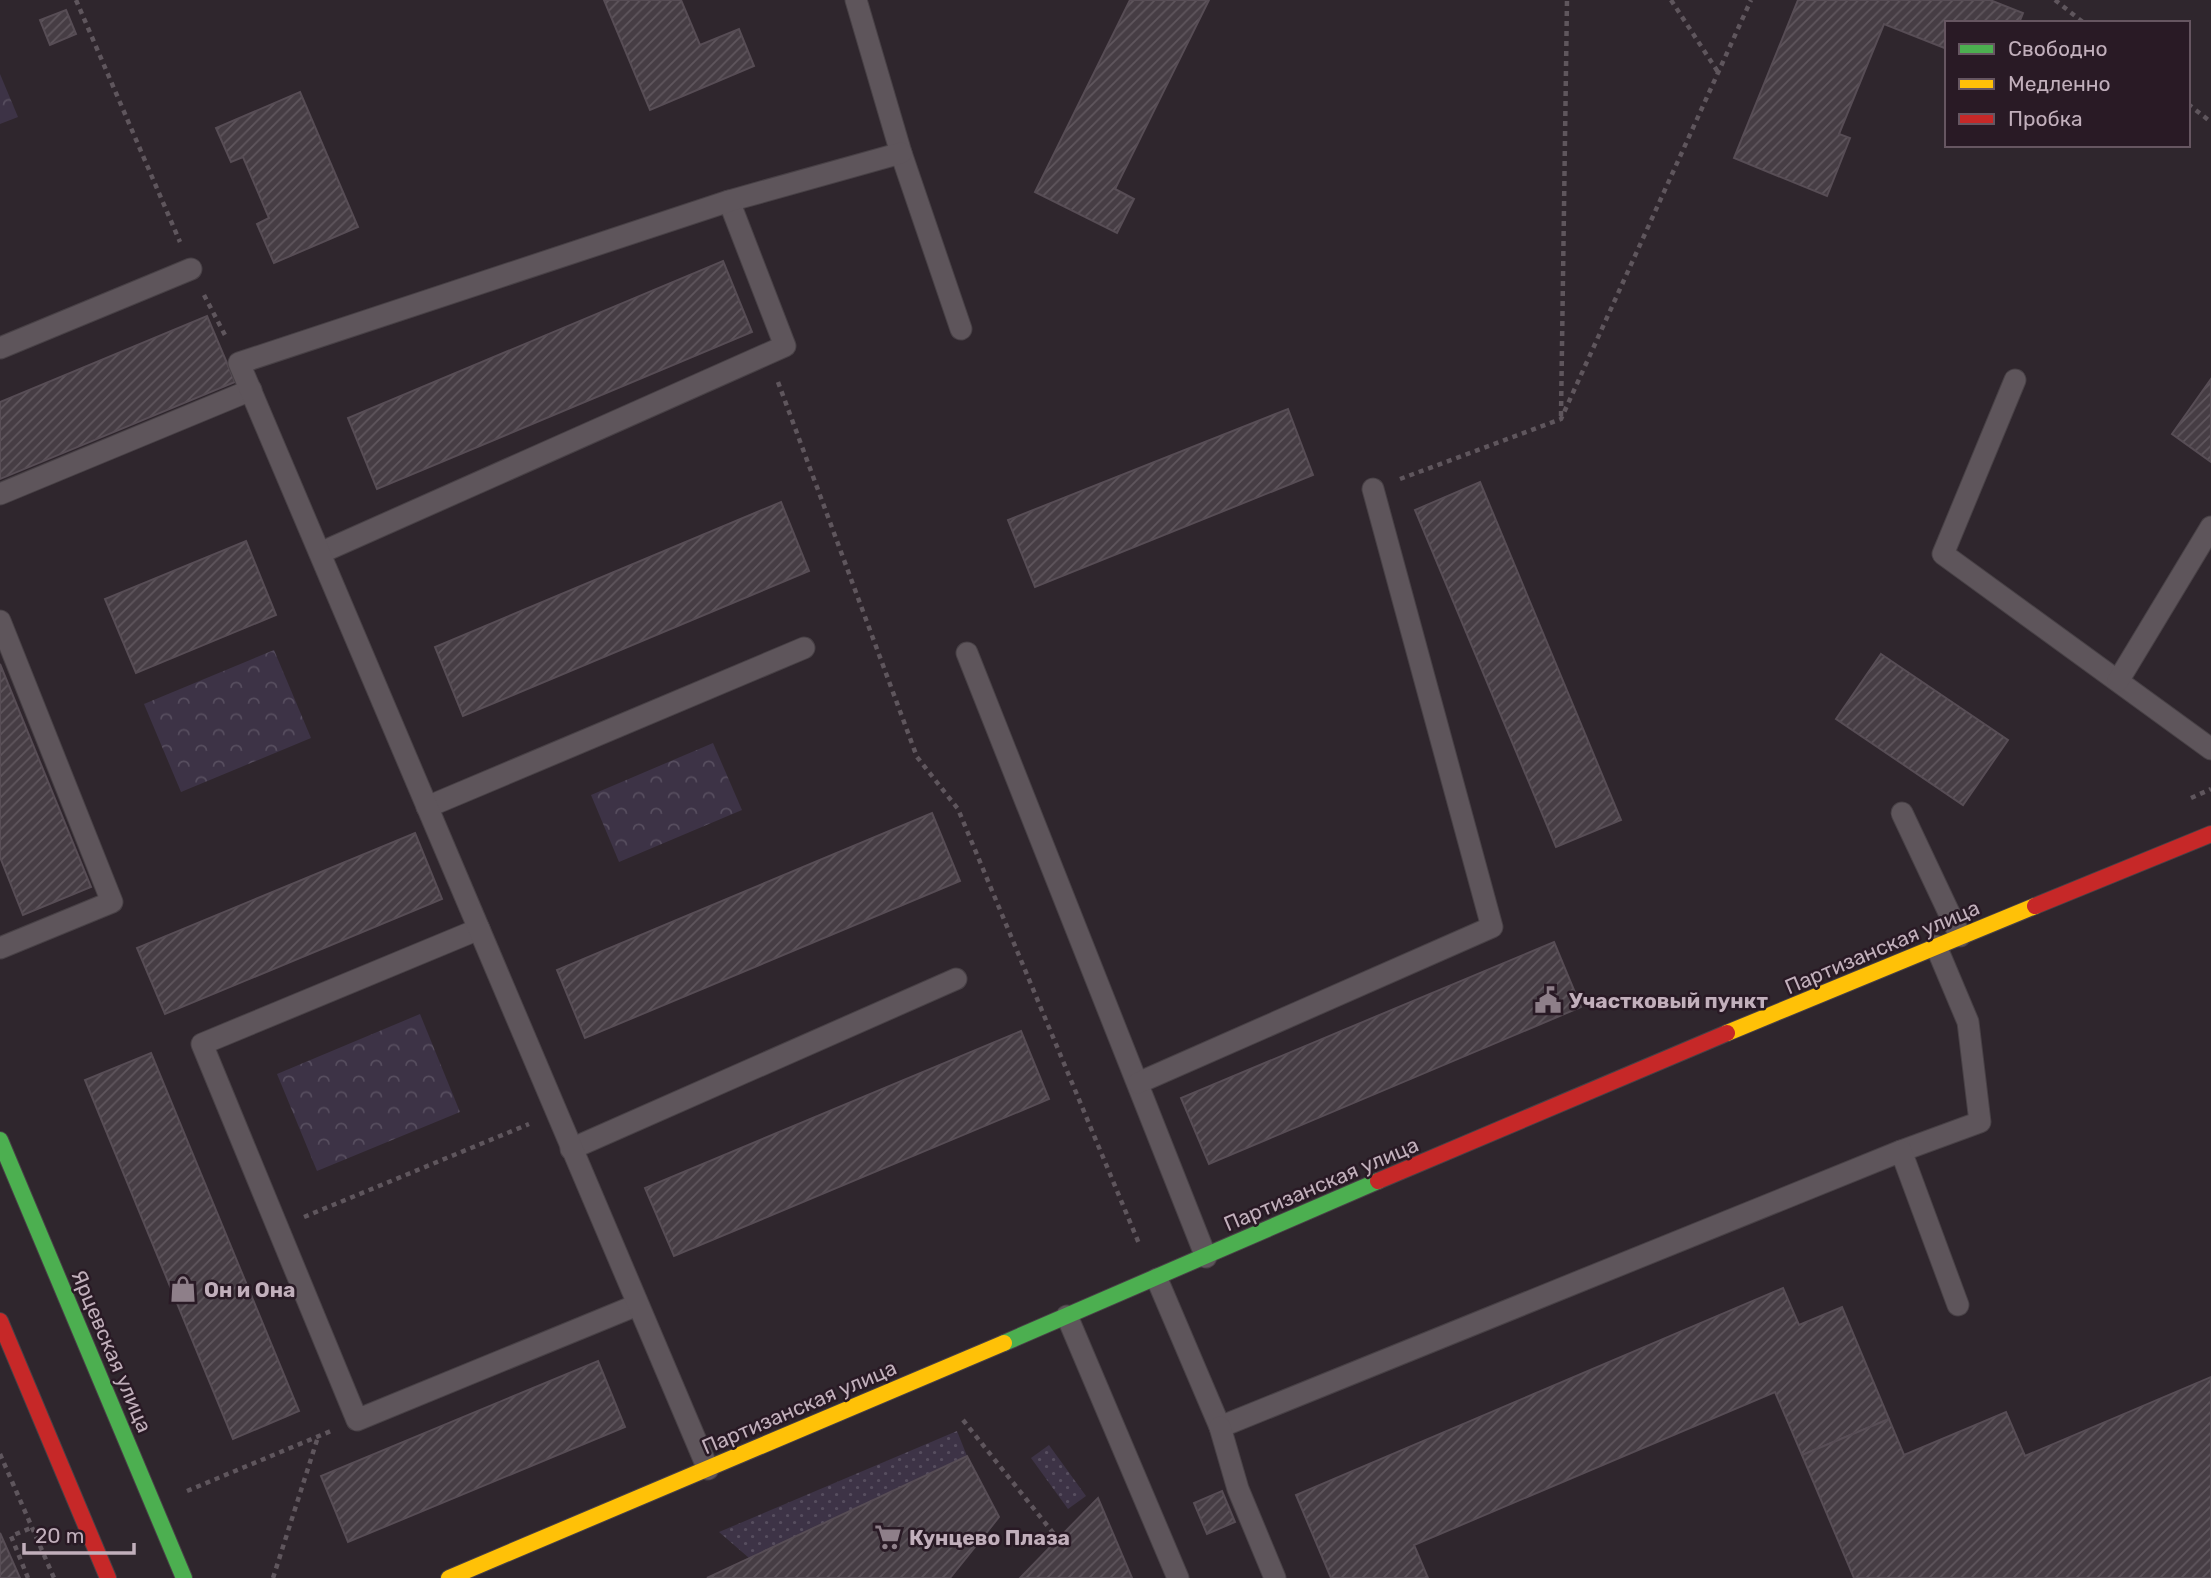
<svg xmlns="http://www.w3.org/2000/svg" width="2211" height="1578" font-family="Rubik,sans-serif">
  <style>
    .grass { fill: url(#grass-dots) }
    .park { fill: url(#park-crowns) }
    .building { fill: url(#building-hatch); stroke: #574d55; stroke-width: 2 }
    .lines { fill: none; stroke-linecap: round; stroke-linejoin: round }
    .lane-casing { stroke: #484146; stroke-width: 23 }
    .fast-casing { stroke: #484146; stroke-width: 18 }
    .slow-casing { stroke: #484146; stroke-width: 18 }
    .jam-casing { stroke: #484146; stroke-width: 18 }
    .path { stroke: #5f565d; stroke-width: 4.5; stroke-dasharray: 5 5; stroke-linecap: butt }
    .lane { stroke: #5e555b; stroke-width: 21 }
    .fast { stroke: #4caf50; stroke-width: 16 }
    .slow { stroke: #ffc107; stroke-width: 16 }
    .jam { stroke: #c62828; stroke-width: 16 }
    .labels { text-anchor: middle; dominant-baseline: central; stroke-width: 5; stroke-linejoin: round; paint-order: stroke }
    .street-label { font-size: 21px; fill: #c1afbb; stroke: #291a25 }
    .poi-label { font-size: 21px; font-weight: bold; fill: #c1afbb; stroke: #291a25; text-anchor: start }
  </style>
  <defs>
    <pattern id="grass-dots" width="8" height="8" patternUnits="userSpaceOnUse" patternTransform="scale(1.75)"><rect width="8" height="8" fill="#3d3346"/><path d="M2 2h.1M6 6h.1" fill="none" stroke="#574e5f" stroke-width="1.8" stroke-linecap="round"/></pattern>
    <pattern id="park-crowns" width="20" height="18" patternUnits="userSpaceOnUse" patternTransform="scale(1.75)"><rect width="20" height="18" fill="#3d3346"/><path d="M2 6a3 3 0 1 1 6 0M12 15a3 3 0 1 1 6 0" fill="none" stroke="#574e5f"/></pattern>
    <pattern id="building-hatch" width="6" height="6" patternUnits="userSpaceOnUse" patternTransform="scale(1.75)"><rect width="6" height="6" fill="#463d44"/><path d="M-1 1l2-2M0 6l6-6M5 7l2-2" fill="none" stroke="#5f565d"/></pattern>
  </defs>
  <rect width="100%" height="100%" fill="#2f262d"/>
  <!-- grass -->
  <g class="grass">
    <polygon points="957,1431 967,1456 749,1558 719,1532"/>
    <polygon points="1049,1445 1086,1496 1068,1509 1031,1458"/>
  </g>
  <!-- park -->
  <g class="park">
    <polygon points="0,74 18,117 0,124"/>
    <polygon points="274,650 311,738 181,792 144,704"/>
    <polygon points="713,743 742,810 619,862 591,795"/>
    <polygon points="420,1014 460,1112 317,1171 277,1074"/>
  </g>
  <!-- building -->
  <g class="building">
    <polygon points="604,0 681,0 700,45 739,29 754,66 650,110"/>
    <polygon points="1130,0 1209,0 1115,189 1134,199 1117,233 1035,192"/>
    <polygon points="1798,0 1990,0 2023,13 2019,23 1947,23 1947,49 1884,24 1839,134 1850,138 1827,196 1734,158"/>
    <polygon points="66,10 76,34 50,45 40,20"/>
    <polygon points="300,92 358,227 274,263 257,224 269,218 243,157 231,162 216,128"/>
    <polygon points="723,261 752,332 377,489 348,418"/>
    <polygon points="207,316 235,382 0,479 0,402"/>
    <polygon points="2211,379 2211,462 2172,434"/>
    <polygon points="1288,409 1313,475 1035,587 1008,520"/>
    <polygon points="1480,482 1621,820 1556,847 1415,510"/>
    <polygon points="781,502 809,571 463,716 435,647"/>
    <polygon points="246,541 276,615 136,673 105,599"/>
    <polygon points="1881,654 2008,740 1963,805 1836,719"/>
    <polygon points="0,664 91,887 23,915 0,857"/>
    <polygon points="932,813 960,881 585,1038 557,970"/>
    <polygon points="415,833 442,899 165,1014 137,948"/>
    <polygon points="1554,942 1581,1007 1209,1164 1181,1098"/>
    <polygon points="1021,1031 1049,1099 674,1256 645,1188"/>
    <polygon points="151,1053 299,1411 233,1439 85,1080"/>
    <polygon points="1783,1288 1799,1325 1842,1307 1889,1419 1802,1455 1775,1392 1414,1545 1428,1578 1331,1578 1296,1495"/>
    <polygon points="598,1361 625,1427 348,1542 321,1476"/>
    <polygon points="2211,1377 2211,1578 1854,1578 1802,1455 1889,1419 1904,1455 2006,1412 2025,1456"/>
    <polygon points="967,1456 999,1517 950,1578 707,1578"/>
    <polygon points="1222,1491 1235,1522 1207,1534 1194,1503"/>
    <polygon points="1098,1498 1132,1578 1020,1578 1058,1539"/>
    <polygon points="0,1533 20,1578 0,1578"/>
  </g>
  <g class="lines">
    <defs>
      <g id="lane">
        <polyline points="856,0 901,153 961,329"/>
        <polyline points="0,348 191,269"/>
        <polyline points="2015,380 1943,554 2211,749"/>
        <polyline points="0,494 251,390"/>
        <polyline points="320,553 785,346 729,201"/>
        <polyline points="0,621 112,902 0,948"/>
        <polyline points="967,653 1206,1257"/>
        <polyline points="2118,681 2211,527"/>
        <polyline points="427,807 804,648"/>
        <polyline points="1902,813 1960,936"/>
        <polyline points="479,929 202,1044 357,1420 637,1305"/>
        <polyline points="1138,1083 1492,927 1373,489"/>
        <polyline points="571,1149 956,979"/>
        <polyline points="1901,1151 1980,1122 1968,1022 1936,946"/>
        <polyline points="1157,1279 1220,1427 1901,1151 1958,1305"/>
        <polyline points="1067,1316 1178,1578"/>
        <polyline points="1220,1427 1238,1489 1275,1578"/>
        <polyline points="708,1469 239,363 729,201 901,153"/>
      </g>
      <g id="fast">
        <polyline points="0,1140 184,1578"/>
        <polyline points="1004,1343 1378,1181"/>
      </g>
      <g id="slow">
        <polyline points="1727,1033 2035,906"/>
        <polyline points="449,1578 1004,1343"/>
      </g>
      <g id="jam">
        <polyline points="2035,906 2211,834"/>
        <polyline points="1378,1181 1727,1033"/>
        <polyline points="0,1321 108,1578"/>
      </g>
    </defs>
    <!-- lane casing -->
    <use href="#lane" class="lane-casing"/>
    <!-- fast casing -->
    <use href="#fast" class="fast-casing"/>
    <!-- slow casing -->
    <use href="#slow" class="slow-casing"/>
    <!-- jam casing -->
    <use href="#jam" class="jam-casing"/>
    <!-- path -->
    <g class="path">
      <polyline points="76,0 180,242"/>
      <polyline points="1671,0 1718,72"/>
      <polyline points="2055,0 2084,23"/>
      <polyline points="2188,104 2211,122"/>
      <polyline points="204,295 226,337"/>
      <polyline points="778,382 917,757 958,809 1140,1246"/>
      <polyline points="1561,416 1567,0"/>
      <polyline points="1400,479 1561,419 1751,0"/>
      <polyline points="2191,798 2211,789"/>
      <polyline points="304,1217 529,1124"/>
      <polyline points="963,1420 1058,1539"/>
      <polyline points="0,1454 54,1578"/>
      <polyline points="187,1491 331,1431"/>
      <polyline points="28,1578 11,1536 31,1528"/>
      <polyline points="273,1578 318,1437"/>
    </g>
    <!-- lane -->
    <use href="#lane" class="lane"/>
    <!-- fast -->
    <use href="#fast" class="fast"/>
    <!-- slow -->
    <use href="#slow" class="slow"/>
    <!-- jam -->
    <use href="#jam" class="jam"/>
  </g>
  <!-- icons -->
  <defs>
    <symbol id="civic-bare" viewBox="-9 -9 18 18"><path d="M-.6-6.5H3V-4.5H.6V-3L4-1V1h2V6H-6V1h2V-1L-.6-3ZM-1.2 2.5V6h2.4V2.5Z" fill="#8e7f89" stroke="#291a25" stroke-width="2.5" paint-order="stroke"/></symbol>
    <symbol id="shop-bare" viewBox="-9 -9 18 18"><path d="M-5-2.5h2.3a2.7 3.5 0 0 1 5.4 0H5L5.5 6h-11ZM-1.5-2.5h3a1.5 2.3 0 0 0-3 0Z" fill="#8e7f89" stroke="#291a25" stroke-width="2.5" paint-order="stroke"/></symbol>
    <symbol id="supermarket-bare" viewBox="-9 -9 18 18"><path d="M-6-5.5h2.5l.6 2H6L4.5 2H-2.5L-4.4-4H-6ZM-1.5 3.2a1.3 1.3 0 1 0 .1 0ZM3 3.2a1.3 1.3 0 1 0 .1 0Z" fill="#8e7f89" stroke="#291a25" stroke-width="2.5" paint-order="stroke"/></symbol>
  </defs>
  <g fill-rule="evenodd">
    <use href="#civic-bare" x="1529" y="981" width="38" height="38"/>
    <use href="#shop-bare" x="164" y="1270" width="38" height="38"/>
    <use href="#supermarket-bare" x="869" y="1518" width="38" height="38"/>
  </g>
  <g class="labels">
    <!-- street labels -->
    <g class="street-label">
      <text transform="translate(1882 947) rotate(-23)">Партизанская улица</text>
      <text transform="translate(1321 1184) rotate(-23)">Партизанская улица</text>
      <text transform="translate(112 1351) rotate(67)">Ярцевская улица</text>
      <text transform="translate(799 1407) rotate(-23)">Партизанская улица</text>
    </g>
    <!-- poi labels -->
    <g class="poi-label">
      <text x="1569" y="1000">Участковый пункт</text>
      <text x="204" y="1289">Он и Она</text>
      <text x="909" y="1537">Кунцево Плаза</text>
    </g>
  </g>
  <!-- legend -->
  <rect x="1945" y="21" width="245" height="126" fill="#291a25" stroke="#665661" stroke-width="2"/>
  <rect x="1959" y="44" width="35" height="10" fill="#4caf50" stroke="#665661" stroke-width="2"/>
  <text x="2008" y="56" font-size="21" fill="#c1afbb">Свободно</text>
  <rect x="1959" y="79" width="35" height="10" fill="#ffc107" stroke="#665661" stroke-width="2"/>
  <text x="2008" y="91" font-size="21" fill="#c1afbb">Медленно</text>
  <rect x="1959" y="114" width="35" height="10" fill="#c62828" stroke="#665661" stroke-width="2"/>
  <text x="2008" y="126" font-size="21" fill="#c1afbb">Пробка</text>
  <!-- scale -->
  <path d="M24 1543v10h110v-10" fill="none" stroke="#c1afbb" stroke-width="3.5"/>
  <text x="35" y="1543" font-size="21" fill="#c1afbb" stroke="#291a25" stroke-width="5" paint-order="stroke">20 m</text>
</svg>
